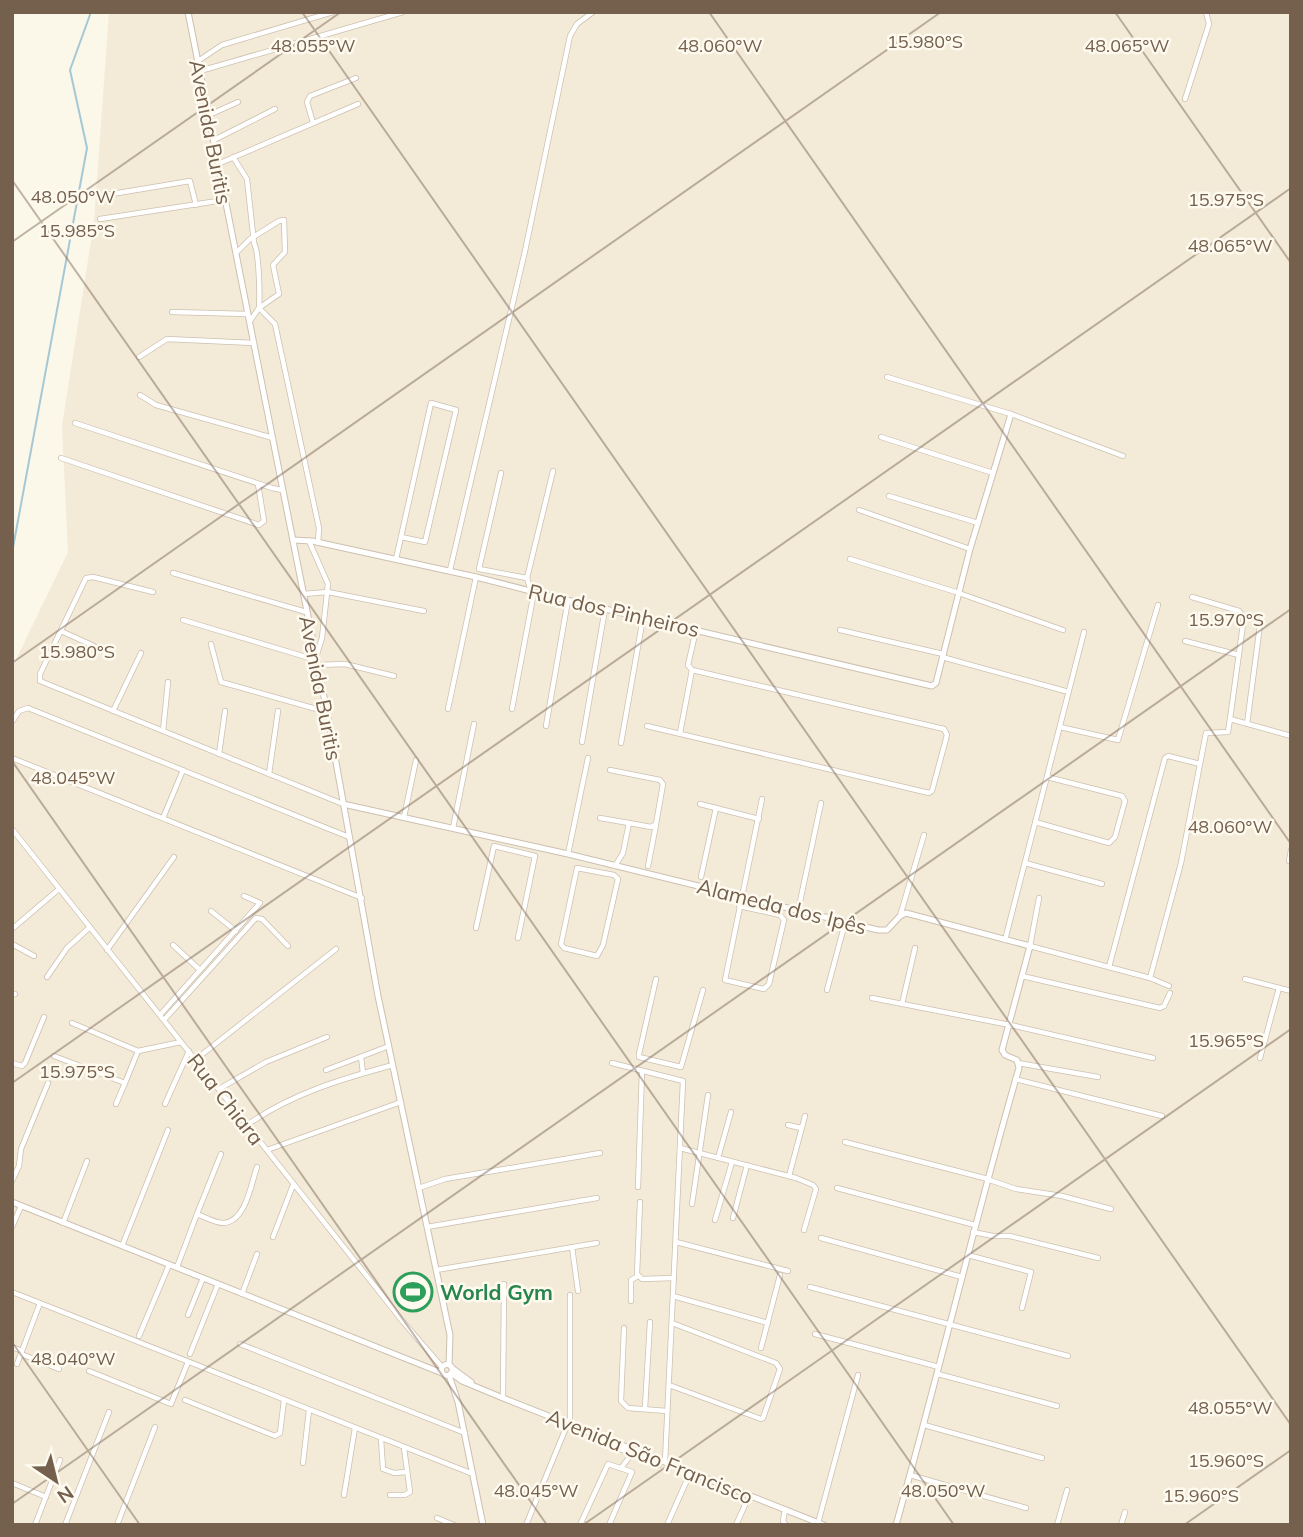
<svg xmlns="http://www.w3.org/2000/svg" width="1303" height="1537" font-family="Mulish,sans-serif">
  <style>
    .residential { fill: #f3ead8 }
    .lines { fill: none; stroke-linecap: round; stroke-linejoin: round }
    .stream { stroke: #a5c8d6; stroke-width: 2 }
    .minor-casing { stroke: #cdc0af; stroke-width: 6 }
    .tertiary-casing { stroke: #cdc0af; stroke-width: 7 }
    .minor { stroke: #fff; stroke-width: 4.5 }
    .tertiary { stroke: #fff; stroke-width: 5 }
    .ticks { fill: none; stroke: #75604e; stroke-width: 2; stroke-opacity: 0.45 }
    .labels { text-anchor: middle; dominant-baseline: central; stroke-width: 5; stroke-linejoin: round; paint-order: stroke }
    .street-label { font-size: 21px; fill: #75604e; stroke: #fefaef }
    .leisure-label { font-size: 21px; font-weight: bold; fill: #27864d; stroke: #fefaef; text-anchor: start }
    .ticks-label { font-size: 18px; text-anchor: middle; fill: #75604e; stroke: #fefaef; stroke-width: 5; stroke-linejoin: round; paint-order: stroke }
  </style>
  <rect width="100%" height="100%" fill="#fbf7e9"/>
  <!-- residential -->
  <polygon class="residential" points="109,12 1291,12 1291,1525 12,1525 12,668 68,552 62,426 94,222"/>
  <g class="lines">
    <!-- stream -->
    <polyline class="stream" points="12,553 87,148 70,70 91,12"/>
    <defs>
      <g id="minor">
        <polyline points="198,61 222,45 333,12"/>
        <polyline points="200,71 403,12"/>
        <polyline points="1185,99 1209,24 1206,12"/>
        <polyline points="209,115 238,102"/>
        <polyline points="313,123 307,102 310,96 356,78"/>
        <polyline points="214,140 275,109"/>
        <path d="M233 157 247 179 254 243C259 252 260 295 259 308L275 324 319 528 318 543"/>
        <polyline points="218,164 358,104"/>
        <polyline points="100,196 190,181 196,205"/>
        <polyline points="100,219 224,200"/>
        <polyline points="236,253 250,239 279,221 284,220 285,252 273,265 279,294 259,308 250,321"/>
        <polyline points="172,312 248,314"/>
        <polyline points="139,357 167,339 254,343"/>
        <polyline points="887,377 1011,414 1123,456"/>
        <polyline points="140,395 156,405 273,438"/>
        <polyline points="75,423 272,488 282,490"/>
        <polyline points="881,437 993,473"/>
        <polyline points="61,458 259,525 264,521 258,484"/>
        <polyline points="501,473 479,569 527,578 553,471"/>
        <polyline points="889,496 978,523"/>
        <polyline points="859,510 970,549"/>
        <polyline points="309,541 328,584 322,638 316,657"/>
        <polyline points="396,559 431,403 456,410 425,542 401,537"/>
        <polyline points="850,559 956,592 1063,630"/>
        <polyline points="450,570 525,251 570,36 577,24 593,12"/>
        <polyline points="173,573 306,612"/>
        <polyline points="527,578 531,591"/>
        <polyline points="153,592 93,577 86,578 40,674 40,681 343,804"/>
        <polyline points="303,594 328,592 424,611"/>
        <polyline points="1192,597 1239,611 1244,617 1230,719 1291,736"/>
        <polyline points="183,620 316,660"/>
        <polyline points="840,630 943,654"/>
        <polyline points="61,631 94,646"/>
        <polyline points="1185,641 1239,655"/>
        <polyline points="211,644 221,682 327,712"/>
        <polyline points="942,657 1065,691"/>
        <polyline points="317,665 345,664 394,676"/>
        <polyline points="692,670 688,665 696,630"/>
        <polyline points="448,709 476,577"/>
        <polyline points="512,709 534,592"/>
        <polyline points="113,711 141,653"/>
        <polyline points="12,722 19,711 28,708 349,837"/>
        <polyline points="1247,724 1260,625"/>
        <polyline points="546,726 568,600"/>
        <polyline points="647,726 929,793 932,791 947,735 944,729 692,670 680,733"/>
        <polyline points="1060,727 1118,740 1158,605"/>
        <polyline points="163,731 168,682"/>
        <polyline points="582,742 605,609"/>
        <polyline points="621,743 643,618"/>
        <polyline points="219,754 225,711"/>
        <polyline points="12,758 362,898"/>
        <polyline points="1200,764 1206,733 1228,732 1230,719"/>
        <polyline points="610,770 660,780 663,784 656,824 651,827 629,823 623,853 615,866"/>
        <polyline points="269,774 278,711"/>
        <polyline points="700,804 759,819"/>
        <polyline points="404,817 416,760"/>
        <polyline points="163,818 183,770"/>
        <polyline points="600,818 629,823"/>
        <polyline points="1035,822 1109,843 1115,837 1125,801 1122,796 1047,777"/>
        <polyline points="453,828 474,724"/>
        <polyline points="12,829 404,1323 442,1367"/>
        <polyline points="568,854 588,758"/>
        <polyline points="1289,861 1291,850"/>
        <polyline points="1025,863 1102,884"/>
        <polyline points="648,866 656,825"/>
        <polygon points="577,868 614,875 618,879 603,945 597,956 564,948 561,944"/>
        <polyline points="701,877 716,808"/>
        <polyline points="1039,898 1030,946 1150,978 1169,986"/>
        <polyline points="739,906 780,915 784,920 769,984 764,989 725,980 762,799"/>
        <polyline points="211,911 236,931"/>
        <polyline points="798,911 821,803"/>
        <polyline points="900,916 924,835"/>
        <polyline points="476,928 494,846 535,856 518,938"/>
        <polyline points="12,929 59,889"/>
        <polyline points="1005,940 1084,632"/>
        <polyline points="12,944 34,956"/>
        <polyline points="173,945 200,970"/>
        <polyline points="107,950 174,857"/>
        <polyline points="1109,967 1165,758 1168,756 1200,764 1181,863 1150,978"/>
        <polyline points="1022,976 1160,1008 1164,1006 1170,993"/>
        <polyline points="47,977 67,948 90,927"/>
        <polyline points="656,979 639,1054 639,1057 681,1067 703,990"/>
        <polyline points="1245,979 1291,991"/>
        <polyline points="827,990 845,923"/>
        <polyline points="12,995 15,994"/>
        <polyline points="872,998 1015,1026 1153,1058"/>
        <polyline points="902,1004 915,948"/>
        <polyline points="160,1015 260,903 244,896"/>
        <polyline points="164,1020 256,918 262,919 288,946"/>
        <polyline points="72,1023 138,1051 181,1042"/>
        <polyline points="54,1056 125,1083 138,1051"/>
        <polyline points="361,1057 363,1073"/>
        <polyline points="1260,1058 1279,988"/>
        <polyline points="195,1060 336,949"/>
        <polyline points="12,1063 22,1066 25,1063 44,1017"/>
        <polyline points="612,1063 683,1081 665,1462"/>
        <polyline points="1018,1063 1098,1077"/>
        <polyline points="326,1070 389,1046"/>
        <polyline points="1015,1079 1162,1116"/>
        <polyline points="219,1089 266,1062 327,1037"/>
        <polyline points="116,1104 125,1083"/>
        <polyline points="165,1104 189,1051"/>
        <path d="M247 1125C291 1094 341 1079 393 1065"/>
        <polyline points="788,1125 801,1128"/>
        <polyline points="845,1142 984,1178 1016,1189 1062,1196 1111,1209"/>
        <polyline points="680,1148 796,1178 813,1185 816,1189 804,1230"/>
        <polyline points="267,1150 401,1102"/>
        <polyline points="718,1158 731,1112"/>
        <polyline points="789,1176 805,1116"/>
        <polyline points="12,1181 19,1166 21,1149 48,1083"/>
        <polyline points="638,1187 642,1071"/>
        <polyline points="419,1188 445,1179 600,1153"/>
        <polyline points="837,1188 975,1225"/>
        <polyline points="640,1202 637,1274 642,1279 674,1278"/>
        <polyline points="692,1204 708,1095"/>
        <polyline points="197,1214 221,1154"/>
        <polyline points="733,1218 747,1165"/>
        <polyline points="715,1220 732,1162"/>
        <polyline points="63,1223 87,1161"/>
        <polyline points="12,1227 21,1206"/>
        <polyline points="427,1227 597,1198"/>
        <polyline points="973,1232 993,1236 1010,1236 1098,1258"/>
        <polyline points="273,1237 293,1185"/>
        <polyline points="821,1238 962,1277"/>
        <polyline points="676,1242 788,1271"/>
        <polyline points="122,1246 168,1130"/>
        <polyline points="572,1247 578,1291"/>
        <polyline points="968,1255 1031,1272 1022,1308"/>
        <path d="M177 1267 197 1214C205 1217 215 1223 224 1223 246 1221 251 1184 257 1167"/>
        <polyline points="436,1270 597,1243"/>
        <polyline points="810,1287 1068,1356"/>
        <polyline points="12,1292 473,1474"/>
        <polyline points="242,1294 257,1254"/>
        <polyline points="673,1296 768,1323"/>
        <polyline points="631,1301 631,1280 638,1276"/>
        <polyline points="188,1315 203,1278"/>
        <polyline points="624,1328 621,1401 628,1408 667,1411"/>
        <polyline points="815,1334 939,1367"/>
        <polyline points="139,1336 169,1265"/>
        <polyline points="240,1344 465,1433"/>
        <polyline points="12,1347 22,1351"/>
        <polyline points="761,1348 780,1275"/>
        <polyline points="21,1354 59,1369"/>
        <polyline points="190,1354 218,1284"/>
        <polyline points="17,1364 40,1303"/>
        <polyline points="89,1371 171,1404 188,1362"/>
        <polyline points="938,1374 1057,1406"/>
        <polyline points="669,1385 761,1419 763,1418 780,1369 776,1363 672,1323"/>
        <polyline points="503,1398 504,1284"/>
        <polyline points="185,1400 275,1436 280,1433 284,1400"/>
        <polyline points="645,1408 650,1322"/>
        <polyline points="924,1425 1042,1458"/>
        <polyline points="381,1439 383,1469 394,1473 407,1472"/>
        <polyline points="598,1440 659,1465"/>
        <polyline points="303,1463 309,1410"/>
        <polyline points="621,1468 631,1455"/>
        <polyline points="910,1475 1026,1508"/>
        <polyline points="12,1483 46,1497"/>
        <polyline points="344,1495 355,1428"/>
        <polyline points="390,1495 405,1495 410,1492 404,1448"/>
        <polyline points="785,1510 783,1521 786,1525"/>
        <polyline points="437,1518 454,1525"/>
        <polyline points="818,1523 858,1375"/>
        <polyline points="35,1525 60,1460"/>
        <polyline points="65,1525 109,1412"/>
        <polyline points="117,1525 155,1427"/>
        <polyline points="526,1525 570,1418 570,1295"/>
        <polyline points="580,1525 608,1464 632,1472 609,1525"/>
        <polyline points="667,1525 691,1471"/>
        <polyline points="736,1525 749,1496"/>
        <polyline points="1057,1525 1067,1490"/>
        <polyline points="1121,1525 1125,1512"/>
      </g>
      <g id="tertiary">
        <polyline points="188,12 327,712 378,996 450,1335 449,1365"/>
        <polyline points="293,540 312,541 476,577 550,596 932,686 936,683 970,549 1011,414"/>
        <path d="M343 804 568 854 878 930H887L900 916 906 913 1030 946 1002 1050 1005 1055 1017 1060 1019 1068C975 1219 939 1373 896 1525"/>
        <polyline points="12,1202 442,1373"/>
        <circle cx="447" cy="1370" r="5.5"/>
        <polyline points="452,1368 471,1382"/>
        <polyline points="451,1373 462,1381 503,1398 824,1525"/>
        <polyline points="449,1375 458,1402 483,1525"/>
      </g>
    </defs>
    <!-- minor casing -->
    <use href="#minor" class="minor-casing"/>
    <!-- tertiary casing -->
    <use href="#tertiary" class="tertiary-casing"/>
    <!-- minor -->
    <use href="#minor" class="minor"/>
    <!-- tertiary -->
    <use href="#tertiary" class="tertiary"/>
  </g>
  <!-- ticks -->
  <path class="ticks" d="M302 12 1291 1425M709 12 1291 844M1115 12 1291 263M12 180 954 1525M12 242 341 12M12 663 941 12M12 761 547 1525M12 1083 1291 188M12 1342 140 1525M12 1504 1291 609M583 1525 1291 1029M1184 1525 1291 1450"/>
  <!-- icons -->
  <defs>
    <symbol id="stadium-ring" viewBox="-11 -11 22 22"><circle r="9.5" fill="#fefaef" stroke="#2e9e5b" stroke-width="1.5"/><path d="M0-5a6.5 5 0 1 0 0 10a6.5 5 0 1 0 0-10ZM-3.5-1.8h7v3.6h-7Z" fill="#2e9e5b"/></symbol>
  </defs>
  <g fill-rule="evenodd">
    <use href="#stadium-ring" x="391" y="1270" width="44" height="44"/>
  </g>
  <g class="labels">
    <!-- street labels -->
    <g class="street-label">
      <text transform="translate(211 132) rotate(79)">Avenida Buritis</text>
      <text transform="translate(614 610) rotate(13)">Rua dos Pinheiros</text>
      <text transform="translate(321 688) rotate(79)">Avenida Buritis</text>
      <text transform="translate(782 906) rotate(14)">Alameda dos Ipês</text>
      <text transform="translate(226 1099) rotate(52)">Rua Chiara</text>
      <text transform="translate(650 1456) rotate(22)">Avenida São Francisco</text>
    </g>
    <!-- leisure labels -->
    <g class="leisure-label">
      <text x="440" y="1292">World Gym</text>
    </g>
  </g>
  <g class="ticks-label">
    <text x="925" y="48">15.980°S</text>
    <text x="313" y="52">48.055°W</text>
    <text x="720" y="52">48.060°W</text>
    <text x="1127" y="52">48.065°W</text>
    <text x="73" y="203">48.050°W</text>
    <text x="1226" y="206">15.975°S</text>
    <text x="77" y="237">15.985°S</text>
    <text x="1230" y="252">48.065°W</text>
    <text x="1226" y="626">15.970°S</text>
    <text x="77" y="658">15.980°S</text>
    <text x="73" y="784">48.045°W</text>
    <text x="1230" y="833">48.060°W</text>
    <text x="1226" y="1047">15.965°S</text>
    <text x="77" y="1078">15.975°S</text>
    <text x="73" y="1365">48.040°W</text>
    <text x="1230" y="1414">48.055°W</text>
    <text x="1226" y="1467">15.960°S</text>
    <text x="536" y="1497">48.045°W</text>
    <text x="943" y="1497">48.050°W</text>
    <text x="1201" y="1502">15.960°S</text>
  </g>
  <!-- border -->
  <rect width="1303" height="1537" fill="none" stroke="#75604e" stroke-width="28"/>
  <!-- north arrow -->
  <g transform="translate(56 1481) rotate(145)" stroke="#fefaef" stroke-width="5" paint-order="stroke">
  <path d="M0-5L12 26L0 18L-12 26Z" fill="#75604e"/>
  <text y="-10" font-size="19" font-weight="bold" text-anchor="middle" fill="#75604e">N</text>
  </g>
</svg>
